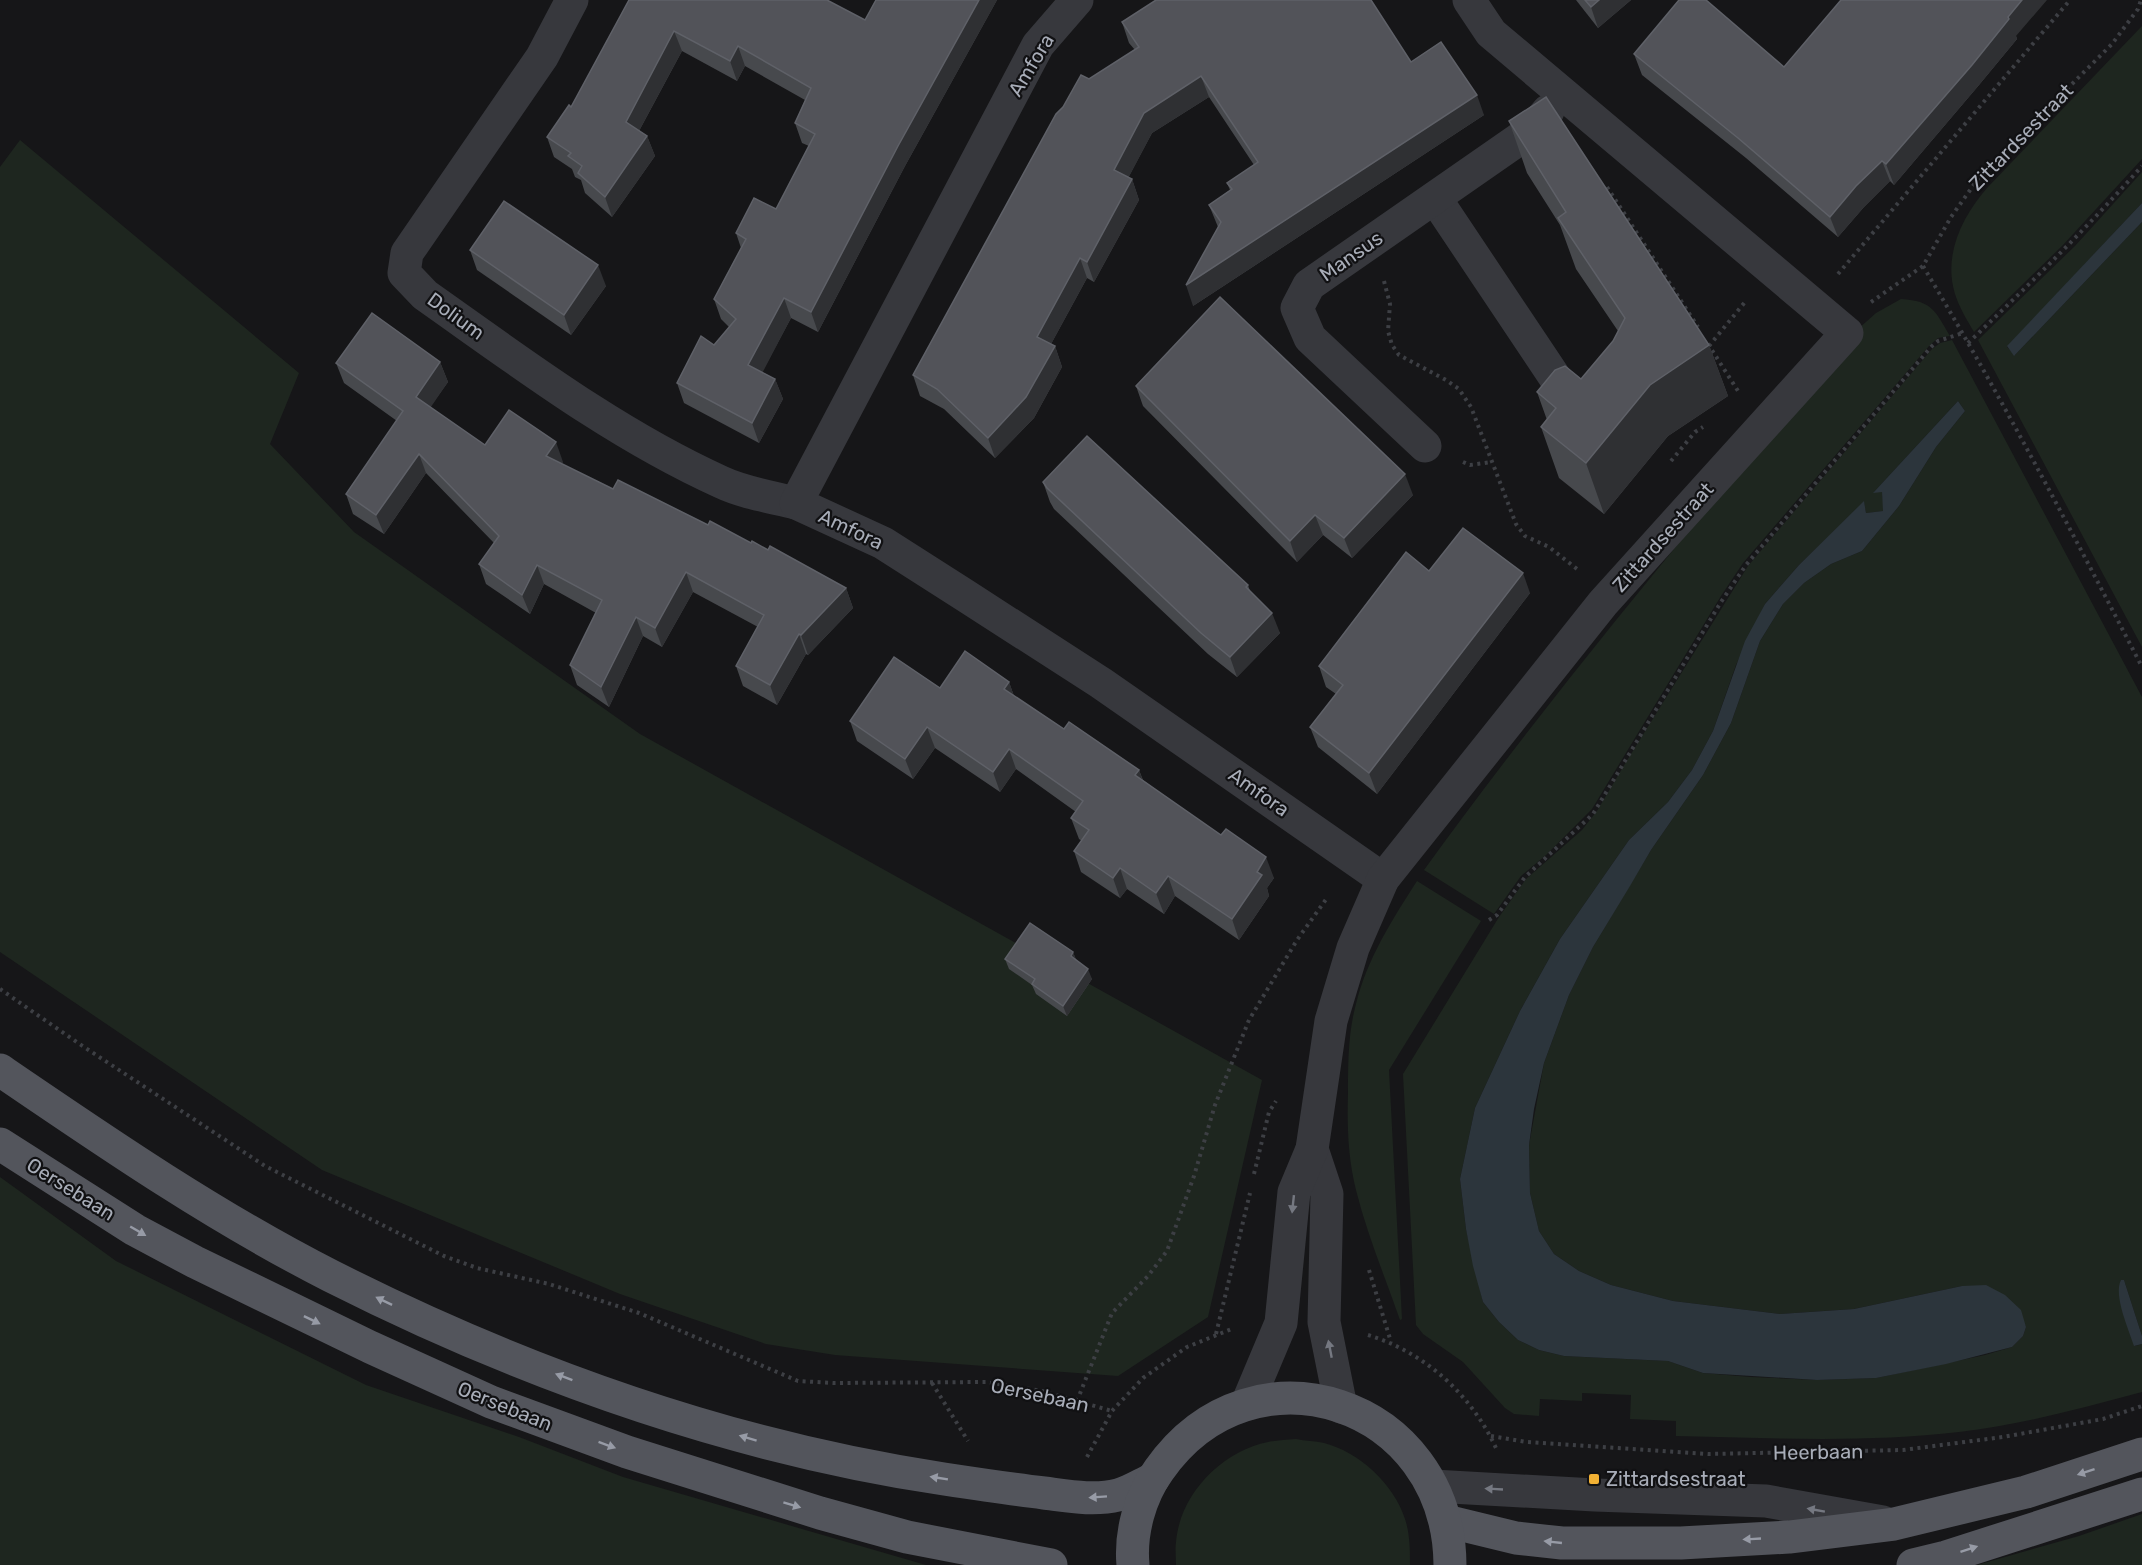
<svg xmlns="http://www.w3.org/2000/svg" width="2142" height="1565" font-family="Rubik,sans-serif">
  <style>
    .green { fill: #1e261f; fill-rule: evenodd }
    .water { fill: #2c353c }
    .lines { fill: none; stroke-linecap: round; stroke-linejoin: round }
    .path { stroke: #3d3f44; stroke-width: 4; stroke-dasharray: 3 4.5; stroke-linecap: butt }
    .minor { stroke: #37383d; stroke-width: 33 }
    .major { stroke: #53555c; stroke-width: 33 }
    .wall { fill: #47494d }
    .shaded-wall { fill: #2f3033 }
    .building { fill: #525359; stroke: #5f6168; stroke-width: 1.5 }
    .oneway { fill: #757881 }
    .oneway2 { fill: #979ba6 }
    .poi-dot { fill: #f2b134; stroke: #111113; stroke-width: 2 }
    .labels { text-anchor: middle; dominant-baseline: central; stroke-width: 4.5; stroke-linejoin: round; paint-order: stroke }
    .street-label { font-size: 20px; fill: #a8adb8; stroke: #111113 }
    .poi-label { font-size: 20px; fill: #a8adb8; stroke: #111113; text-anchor: start }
  </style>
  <rect width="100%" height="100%" fill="#161618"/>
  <!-- green -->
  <g class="green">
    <path d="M2142 26V159L2063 245 1974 332C1967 320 1959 307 1955 294 1943 255 1962 217 1987 188Z"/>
    <polygon points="20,140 299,373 270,444 354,532 640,734 1262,1080 1208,1317 1118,1376 835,1355 766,1344 620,1294 322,1170 0,952 0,167"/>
    <polygon points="2142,172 2142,203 2007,347 2015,355 2142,222 2142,647 1978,340 2075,246"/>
    <path d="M1901 299C1933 301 1935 311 1950 336L1938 338 1929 346 1743 563 1721 596 1592 809 1546 855 1521 876 1494 914 1424 870C1557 686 1704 513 1848 338L1876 313Z"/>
    <path d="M1952 340 2142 697V1336L2124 1280 2135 1346 2142 1344V1392C2082 1408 2021 1425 1959 1432 1865 1443 1770 1438 1676 1436V1421L1630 1419 1631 1395 1582 1393V1401L1540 1399 1539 1416 1514 1414 1505 1408 1463 1362 1423 1334 1416 1325 1403 1074 1499 917 1526 879 1582 830 1597 811 1626 762 1748 566 1932 349 1940 343ZM1958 401 1965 411 1936 447 1899 506 1862 551 1831 564 1804 583 1783 604 1760 641 1731 723 1703 775 1651 850 1593 947 1569 995 1544 1063 1529 1145 1530 1193 1539 1231 1554 1254 1579 1271 1611 1285 1673 1301 1780 1314 1854 1309 1962 1286 2023 1320 2026 1327 2023 1336 2012 1347 1985 1355 1876 1378 1817 1380 1751 1377 1703 1373 1668 1361 1564 1356 1539 1350 1518 1340 1499 1322 1483 1302 1466 1229 1460 1179 1475 1108 1520 1011 1560 939 1629 840 1668 802 1692 770 1713 731 1736 665 1765 604 1799 565 1864 502 1866 513 1884 511 1882 491 1874 492Z"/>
    <path d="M1417 881 1481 921 1389 1070 1402 1319 1400 1320C1385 1277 1367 1234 1356 1190 1348 1158 1347 1127 1348 1094 1348 1064 1348 1033 1356 1004 1367 959 1392 920 1417 881Z"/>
    <polygon points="0,1177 116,1261 366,1385 519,1437 623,1477 926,1565 0,1565"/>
    <path d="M1296 1439C1305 1441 1315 1441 1324 1443 1359 1452 1394 1484 1405 1519 1410 1534 1410 1550 1410 1565H1176C1176 1557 1175 1549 1176 1542 1180 1494 1222 1451 1268 1442 1277 1440 1287 1440 1296 1439Z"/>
    <polygon points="2142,1514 2142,1565 1977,1565 2079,1536"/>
  </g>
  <!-- water -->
  <g class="water">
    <polygon points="2142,203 2142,222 2014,356 2007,346"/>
    <polygon points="1958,401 1965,411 1936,447 1899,506 1862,551 1831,564 1804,583 1783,604 1760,641 1731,723 1703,775 1651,850 1630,886 1593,947 1569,995 1544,1063 1534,1109 1529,1145 1530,1193 1539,1231 1554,1254 1579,1271 1611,1285 1673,1301 1780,1314 1854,1309 1962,1286 1986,1285 2005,1295 2021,1310 2026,1327 2023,1336 2012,1347 1946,1364 1876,1378 1817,1380 1703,1373 1668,1361 1564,1356 1539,1350 1518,1340 1499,1322 1483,1302 1473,1266 1466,1229 1460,1179 1475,1108 1520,1011 1560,939 1629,840 1668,802 1692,770 1713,731 1745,641 1765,604 1799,565 1864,501 1866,513 1883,511 1882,492 1873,493"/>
    <path d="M2121 1280H2124L2142 1336V1344L2134 1346C2129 1330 2113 1295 2121 1280Z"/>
  </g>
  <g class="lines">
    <!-- path -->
    <g class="path">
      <polyline points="1607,187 1698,327"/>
      <path d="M1923 266C2001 396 2072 532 2142 667"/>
      <polyline points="1838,274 2070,0"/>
      <polyline points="1384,281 1390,304 1388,331 1392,345 1399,355 1446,380 1459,389 1471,407 1516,524 1525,536 1549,547 1577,569"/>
      <polyline points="1871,302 1923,266 1951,217 1980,176 2112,44 2138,9 2141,0"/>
      <path d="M1968 343C2028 286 2087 228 2142 166"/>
      <polyline points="1708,344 1738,391"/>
      <polyline points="1709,346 1745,302"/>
      <polyline points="1671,461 1695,432 1703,427"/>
      <polyline points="1463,462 1470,465 1492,462"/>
      <polyline points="1489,920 1497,915 1525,877 1593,814 1721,602 1746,565 1931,347 1938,341 1963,333"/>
      <polyline points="0,989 78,1043 265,1166 444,1256 477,1268 549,1284 639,1313 798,1381 834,1383 986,1382 1042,1391 1112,1411"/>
      <polyline points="1254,1174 1269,1112 1276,1101"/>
      <polyline points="1369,1270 1391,1342"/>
      <polyline points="1216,1334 1250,1193"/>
      <path d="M1368 1335C1424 1352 1471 1394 1496 1448"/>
      <polyline points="932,1383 968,1441"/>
      <polyline points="1077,1401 1112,1313 1148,1276 1167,1251 1194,1176 1215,1105 1249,1020 1297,940 1327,898"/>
      <polyline points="1491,1436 1527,1442 1708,1454 1903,1450 2003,1437 2103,1419 2142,1406"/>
      <polyline points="1087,1457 1112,1411 1143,1378 1187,1347 1234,1328"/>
    </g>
    <!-- minor -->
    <g class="minor">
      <path d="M572 0 542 57 407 253 404 273 425 295C520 362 615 434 721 482 744 493 772 497 796 503"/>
      <polyline points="1077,0 1038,45 796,503 883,543 966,596 1101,683 1383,879"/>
      <polyline points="1435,198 1572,403"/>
      <polyline points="1425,446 1310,338 1297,308 1309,285 1532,130 1548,111"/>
      <polyline points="1312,1149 1327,1194 1324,1322 1341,1407"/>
      <polyline points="1247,1404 1281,1323 1294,1192 1312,1149 1331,1021 1353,948 1383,879 1603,603 1847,333 1491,33 1469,0"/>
      <polyline points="1433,1486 1595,1495 1766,1501 1883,1522"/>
    </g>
    <!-- major -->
    <g class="major">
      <path d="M0 1070C107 1143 215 1217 331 1276 523 1373 731 1447 944 1479 977 1484 1010 1489 1044 1493 1068 1496 1094 1501 1118 1495 1130 1492 1142 1484 1153 1479"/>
      <polyline points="0,1144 135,1230 195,1262 370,1347 491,1402 627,1452 820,1513 907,1537 1051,1565"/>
      <polyline points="1446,1521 1516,1538 1562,1543 1681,1543 1789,1537 1894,1524 2026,1492 2142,1454"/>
      <path d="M1133 1565C1130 1533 1140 1496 1159 1470 1253 1336 1449 1402 1450 1565"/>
      <polyline points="1913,1565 1946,1557 2142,1494"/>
    </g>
  </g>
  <!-- wall -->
  <g class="wall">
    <polygon points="629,0 865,20 876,0 997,0 905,166 818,332 791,318 762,372 775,379 783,399 759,443 684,403 677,383 714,345 729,327 721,319 714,299 741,248 736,233 776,209 809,146 802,143 795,123 805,100 745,66 737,81 682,51 639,131 647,136 655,156 612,217 585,193 581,180 575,177 572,169 554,157 547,137 571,107"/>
    <polygon points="1576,0 1631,0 1598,28"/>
    <polygon points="1122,22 1411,62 1484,115 1193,306 1218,227 1209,205 1230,190 1227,183 1254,165 1209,97 1152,133 1128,178 1132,179 1139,200 1094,282 1087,278 1051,344 1055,346 1062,367 1034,418 995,458 944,409 920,396 913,375 1089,79 1135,50 1129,43"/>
    <polygon points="2016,36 2017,39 1979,85 1894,185 1890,181 1864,207 1838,237 1746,158 1642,75 1634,54 1784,67"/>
    <polygon points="1509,121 1709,345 1728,396 1668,436 1604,514 1559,478 1541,427 1547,420 1537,392 1581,379 1613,341 1618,331 1576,269 1560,225 1527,173"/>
    <polygon points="470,250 606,286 571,335 477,270"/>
    <polygon points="440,362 448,382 430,407 485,445 563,462 561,464 613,489 708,525 751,543 846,588 853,608 808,655 806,654 777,705 743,686 736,666 758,627 693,592 662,647 643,636 609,707 577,685 570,665 596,613 544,584 530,614 486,584 479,564 494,543 426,473 384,534 353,514 346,494 397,421 344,383 336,363"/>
    <polygon points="1136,386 1413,495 1352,558 1323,535 1297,562 1143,406"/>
    <polygon points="1043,482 1248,585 1250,591 1280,633 1237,677 1208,654 1054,509 1050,502"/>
    <polygon points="1429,571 1530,593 1377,794 1318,747 1310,727 1336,694 1326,687 1319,666"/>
    <polygon points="1009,682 1014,696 1064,729 1139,770 1143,780 1274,878 1267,888 1269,896 1239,940 1175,896 1164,914 1127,889 1120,898 1081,872 1074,851 1082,841 1079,839 1071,818 1076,812 1016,769 1000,792 935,748 913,779 857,741 850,721 940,688"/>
    <polygon points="1073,952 1076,960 1092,979 1067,1016 1036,994 1032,985 1009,969 1005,959"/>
  </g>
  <!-- shaded-wall -->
  <g class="shaded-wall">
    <polygon points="979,0 997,0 905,166 818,332 811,312 898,146"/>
    <polygon points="1599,0 1631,0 1598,28 1591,7"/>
    <polygon points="2022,0 2047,0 2016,36 2017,39 1979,85 1894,185 1886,164"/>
    <polygon points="674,31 682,51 633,142 626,122"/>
    <polygon points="738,46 745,66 737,81 730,61"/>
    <polygon points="1201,76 1209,97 1152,133 1122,190 1114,170 1144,113"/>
    <polygon points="1477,95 1484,115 1193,306 1186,285"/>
    <polygon points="647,136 655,156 612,217 605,197"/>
    <polygon points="1882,161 1890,181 1864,207 1838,237 1830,217 1856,186"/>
    <polygon points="1132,179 1139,200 1094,282 1087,262"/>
    <polygon points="1080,258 1087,278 1044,357 1037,337"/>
    <polygon points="598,265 606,286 571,335 564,315"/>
    <polygon points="784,298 791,318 756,385 748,365"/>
    <polygon points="1709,345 1728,396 1668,436 1604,514 1586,463 1650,385"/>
    <polygon points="1055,346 1062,367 1034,418 995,458 988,438"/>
    <polygon points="440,362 448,382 424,417 416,397"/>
    <polygon points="775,379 783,399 759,443 752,423"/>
    <polygon points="556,442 563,462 553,476 546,456"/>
    <polygon points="419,454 426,473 384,534 376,515"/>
    <polygon points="1405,474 1413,495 1352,558 1344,538"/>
    <polygon points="1315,515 1323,535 1297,562 1290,541"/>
    <polygon points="537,565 544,584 530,614 522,595"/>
    <polygon points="686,572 693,592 662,647 655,628"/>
    <polygon points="1523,573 1530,593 1377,794 1369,773"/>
    <polygon points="846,588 853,608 808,655 801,635"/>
    <polygon points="1272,613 1280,633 1237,677 1230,657"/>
    <polygon points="636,617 643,636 609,707 601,687"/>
    <polygon points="799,634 806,654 777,705 770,685"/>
    <polygon points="1009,682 1016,702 1004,689"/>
    <polygon points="927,727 935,748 913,779 905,759"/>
    <polygon points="1009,749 1016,769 1000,792 993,772"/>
    <polygon points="1139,770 1146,790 1135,775"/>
    <polygon points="1266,857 1274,878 1267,888 1269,896 1239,940 1232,919 1257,872"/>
    <polygon points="1120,868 1127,889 1120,898 1113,878"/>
    <polygon points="1168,876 1175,896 1164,914 1156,893"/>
    <polygon points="1073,952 1077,962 1071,956"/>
    <polygon points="1088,969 1092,979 1067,1016 1063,1006"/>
  </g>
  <!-- building -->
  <g class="building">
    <polygon points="629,0 827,0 865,20 876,0 979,0 898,146 811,312 784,298 748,365 775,379 752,423 677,383 701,336 714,345 736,319 714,299 746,239 736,233 754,198 776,209 815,134 795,123 811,88 738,46 730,61 674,31 626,122 647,136 605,197 578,173 582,166 568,156 571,153 547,137 569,105 571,107"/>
    <polygon points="1156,0 1371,0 1411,62 1441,42 1477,95 1186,285 1221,222 1209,205 1232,189 1227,183 1258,162 1201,76 1144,113 1114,170 1132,179 1087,262 1080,258 1037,337 1055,346 1026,397 988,438 937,389 913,375 1056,114 1063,107 1081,75 1089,79 1139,47 1122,22"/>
    <polygon points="1585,0 1599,0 1591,7"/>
    <polygon points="1679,0 1706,0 1784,67 1841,0 2022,0 2008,17 2009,19 1972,65 1886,164 1882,161 1856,186 1830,217 1738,138 1634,54"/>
    <polygon points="1546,97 1709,345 1650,385 1586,463 1541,427 1556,408 1537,392 1555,370 1565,366 1581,379 1613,341 1625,318 1558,218 1566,212 1509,121"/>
    <polygon points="504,201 598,265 564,315 470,250"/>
    <polygon points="1220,297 1405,474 1344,538 1315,515 1290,541 1136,386"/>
    <polygon points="372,313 440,362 416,397 485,445 509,410 556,442 546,456 613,489 618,480 708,525 710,521 751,543 752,541 768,550 770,546 846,588 801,635 799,634 770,685 736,666 764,615 686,572 655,628 636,617 601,687 570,665 602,600 537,565 522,595 479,564 499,536 419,454 376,515 346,494 403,411 336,363"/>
    <polygon points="1087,436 1248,585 1246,587 1272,613 1230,657 1201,633 1047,488 1043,482"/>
    <polygon points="1463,528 1523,573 1369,773 1310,727 1343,685 1319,666 1406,552 1429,571"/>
    <polygon points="965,651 1009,682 1004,689 1064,729 1069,722 1139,770 1135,775 1221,835 1226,829 1266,857 1257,872 1262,875 1232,919 1168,876 1156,893 1120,868 1113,878 1074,851 1089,830 1071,818 1083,801 1009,749 993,772 927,727 905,759 850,721 894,657 940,688"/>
    <polygon points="1030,923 1073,952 1071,956 1088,969 1063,1006 1032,984 1035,979 1005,959"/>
  </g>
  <!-- one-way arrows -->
  <defs><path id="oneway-solid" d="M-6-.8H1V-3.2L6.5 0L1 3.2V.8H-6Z" transform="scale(1.5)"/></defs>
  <g class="oneway">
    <use href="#oneway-solid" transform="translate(1293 1204) rotate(96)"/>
    <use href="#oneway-solid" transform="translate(1330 1349) rotate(-101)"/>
    <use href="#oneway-solid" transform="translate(1494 1489) rotate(-177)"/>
    <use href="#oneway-solid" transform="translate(1816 1510) rotate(-170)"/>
  </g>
  <g class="oneway2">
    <use href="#oneway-solid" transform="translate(138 1231) rotate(30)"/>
    <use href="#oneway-solid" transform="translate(384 1301) rotate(-154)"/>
    <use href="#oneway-solid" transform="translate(312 1320) rotate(26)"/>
    <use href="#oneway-solid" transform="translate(564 1377) rotate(-159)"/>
    <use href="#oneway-solid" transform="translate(748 1438) rotate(-163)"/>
    <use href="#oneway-solid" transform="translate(607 1445) rotate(20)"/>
    <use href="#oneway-solid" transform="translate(2086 1472) rotate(162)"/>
    <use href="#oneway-solid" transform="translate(939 1478) rotate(-171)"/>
    <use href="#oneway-solid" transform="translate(1098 1497) rotate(176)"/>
    <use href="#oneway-solid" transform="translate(792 1505) rotate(17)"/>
    <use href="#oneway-solid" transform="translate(1752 1539) rotate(177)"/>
    <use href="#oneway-solid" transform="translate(1553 1542) rotate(-174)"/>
    <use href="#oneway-solid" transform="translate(1969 1549) rotate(-18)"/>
  </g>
  <!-- markers -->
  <rect class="poi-dot" x="1588" y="1473" width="12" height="12" rx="3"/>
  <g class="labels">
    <!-- street labels -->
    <g class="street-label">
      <text transform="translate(1031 65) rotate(-59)">Amfora</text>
      <text transform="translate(2021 137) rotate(-46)">Zittardsestraat</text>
      <text transform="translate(1351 256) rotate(-35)">Mansus</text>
      <text transform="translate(456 316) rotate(36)">Dolium</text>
      <text transform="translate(851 529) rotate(25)">Amfora</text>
      <text transform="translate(1663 537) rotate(-48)">Zittardsestraat</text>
      <text transform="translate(1259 792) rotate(35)">Amfora</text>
      <text transform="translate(71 1189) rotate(32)">Oersebaan</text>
      <text transform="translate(1040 1395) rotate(12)">Oersebaan</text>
      <text transform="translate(505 1406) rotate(22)">Oersebaan</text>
      <text transform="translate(1818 1452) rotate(-1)">Heerbaan</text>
    </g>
    <!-- poi labels -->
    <g class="poi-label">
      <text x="1606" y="1479">Zittardsestraat</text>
    </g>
  </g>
</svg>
